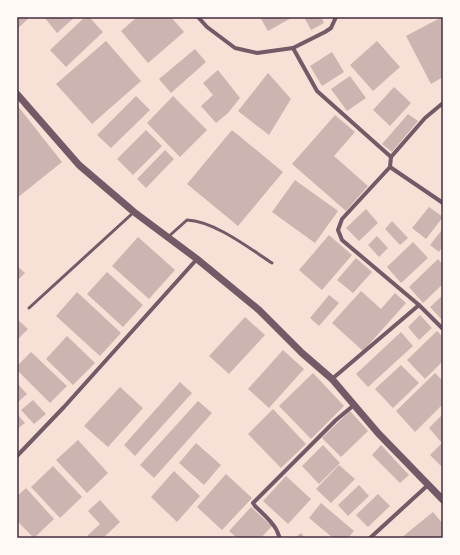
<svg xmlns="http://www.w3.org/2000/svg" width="460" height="555" font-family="'Nunito Sans',sans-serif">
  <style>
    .building { fill: #ccb4b1 }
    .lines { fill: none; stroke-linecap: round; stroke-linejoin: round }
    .service { stroke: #755966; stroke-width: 3 }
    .minor { stroke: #755966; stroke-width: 4 }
    .tertiary { stroke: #755966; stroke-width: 7 }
    .neatline { fill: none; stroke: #4a2c40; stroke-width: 1.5 }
  </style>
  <rect width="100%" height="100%" fill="#f7e1d7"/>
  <!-- building -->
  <g class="building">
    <polygon points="17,17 30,17 17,29"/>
    <polygon points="44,17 75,17 57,33"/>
    <polygon points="85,17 89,17 103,32 66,67 50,50"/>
    <polygon points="137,17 171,17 184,32 148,63 121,31"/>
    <polygon points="260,17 293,17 268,31"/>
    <polygon points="304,17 321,17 324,23 311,30"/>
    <polygon points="442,17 443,77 431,84 406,36"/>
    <polygon points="106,41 141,81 92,124 56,84"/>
    <polygon points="377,41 400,67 373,91 350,65"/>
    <polygon points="195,49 206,62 171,93 159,79"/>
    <polygon points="332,52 344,72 322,86 310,66"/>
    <polygon points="218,70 240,98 228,113 216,123 201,106 213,95 203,83"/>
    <polygon points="268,73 291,99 269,135 238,111"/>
    <polygon points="350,76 366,98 347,111 331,89"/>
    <polygon points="394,87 411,103 390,126 373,110"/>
    <polygon points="136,96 150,110 111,148 97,135"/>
    <polygon points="173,96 207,130 180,157 147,123"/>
    <polygon points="17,105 62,162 17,198"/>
    <polygon points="408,114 418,121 392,152 382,144"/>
    <polygon points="335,115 355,132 334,156 368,186 346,211 292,164"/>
    <polygon points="146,130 162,146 133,175 117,159"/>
    <polygon points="232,130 283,172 238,226 187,184"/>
    <polygon points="165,150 174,159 146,188 137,179"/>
    <polygon points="295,180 338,211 315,243 272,212"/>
    <polygon points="429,207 443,217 426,239 412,228"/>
    <polygon points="366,209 378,223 359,241 346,228"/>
    <polygon points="392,221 408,238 400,245 385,229"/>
    <polygon points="441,231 443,232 443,246 439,252 430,245"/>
    <polygon points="329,235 352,255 322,290 299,270"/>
    <polygon points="377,236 388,248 379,257 368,245"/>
    <polygon points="138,237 175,270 149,299 112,266"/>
    <polygon points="413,242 428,258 401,283 387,267"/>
    <polygon points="356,258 372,272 353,293 337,280"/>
    <polygon points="438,259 443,265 443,284 423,303 409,287"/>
    <polygon points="17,266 25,273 17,281"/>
    <polygon points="107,272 143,305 123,327 87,294"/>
    <polygon points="361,291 381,309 395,293 406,303 363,351 332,323"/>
    <polygon points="77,292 121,333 100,356 56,316"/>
    <polygon points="329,295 339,303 319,326 310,318"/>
    <polygon points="443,295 443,321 430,307"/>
    <polygon points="420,315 432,328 419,340 408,327"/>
    <polygon points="245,317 265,335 229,374 209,356"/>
    <polygon points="17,319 28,329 17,340"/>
    <polygon points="437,331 443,337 443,361 425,379 407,360"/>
    <polygon points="401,332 413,346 368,387 356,374"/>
    <polygon points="67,336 95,363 73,385 46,359"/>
    <polygon points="283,350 304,369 269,408 248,389"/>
    <polygon points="31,352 67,386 50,403 17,370 17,366"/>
    <polygon points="401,365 419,383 393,408 375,389"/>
    <polygon points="313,373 344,406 311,439 279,406"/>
    <polygon points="435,373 443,381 443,404 415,432 396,411"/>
    <polygon points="180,382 192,393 135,456 124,445"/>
    <polygon points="17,383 27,394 17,403"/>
    <polygon points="120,387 143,408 108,447 84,426"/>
    <polygon points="33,400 46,414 34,424 21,410"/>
    <polygon points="198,401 212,413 154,478 140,465"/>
    <polygon points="273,409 306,444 281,468 248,434"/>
    <polygon points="350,411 368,431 341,457 322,438"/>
    <polygon points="17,414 25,423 17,429"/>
    <polygon points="443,414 443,440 441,442 429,428"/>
    <polygon points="78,440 108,473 87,493 56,460"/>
    <polygon points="443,442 443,468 430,455"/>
    <polygon points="196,443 221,465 204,485 179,463"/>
    <polygon points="323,445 340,463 319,484 302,466"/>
    <polygon points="381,445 409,475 400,483 372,455"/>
    <polygon points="339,465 355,479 331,503 316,489"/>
    <polygon points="53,466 82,497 60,518 31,487"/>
    <polygon points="174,471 200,496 177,522 151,497"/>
    <polygon points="226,474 252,498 222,530 197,507"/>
    <polygon points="286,476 311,499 288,524 263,501"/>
    <polygon points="359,485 369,496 348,516 338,505"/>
    <polygon points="26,488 54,519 34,538 17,521 17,496"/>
    <polygon points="378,494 390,506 368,527 356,515"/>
    <polygon points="100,500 120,522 103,538 85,538 100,524 88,511"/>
    <polygon points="321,503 354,531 348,538 333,538 309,518"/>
    <polygon points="251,507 272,526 261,538 237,538 229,531"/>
    <polygon points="433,512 443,524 443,538 401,538"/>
    <polygon points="301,533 305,538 295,538"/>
  </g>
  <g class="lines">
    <!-- service -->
    <g class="service">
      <path d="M168 237 187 220C214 221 249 248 272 263"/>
      <polyline points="29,308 134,212"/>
    </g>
    <!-- minor -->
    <g class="minor">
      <polyline points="198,17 207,27 235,48 257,53 293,48 325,32 331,28 336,17"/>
      <polyline points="293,48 317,91 391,157 390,167 342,219 338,230 342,240 419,305 443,329"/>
      <polyline points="391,157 425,118 443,103"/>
      <polyline points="390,167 443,203"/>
      <polyline points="332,379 419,305"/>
      <polyline points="17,456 64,407 197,259"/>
      <path d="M280 538C278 535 278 532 276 529 271 520 262 513 255 506L253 503 336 420 354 405"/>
      <polyline points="370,538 428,485"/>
    </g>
    <!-- tertiary -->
    <polyline class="tertiary" points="17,94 79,165 134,212 197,259 259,310 302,353 332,379 378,433 443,500"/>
  </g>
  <!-- border -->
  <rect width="460" height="555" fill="none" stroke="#fffaf5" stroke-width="36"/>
  <rect x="18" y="18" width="424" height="519" class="neatline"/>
</svg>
